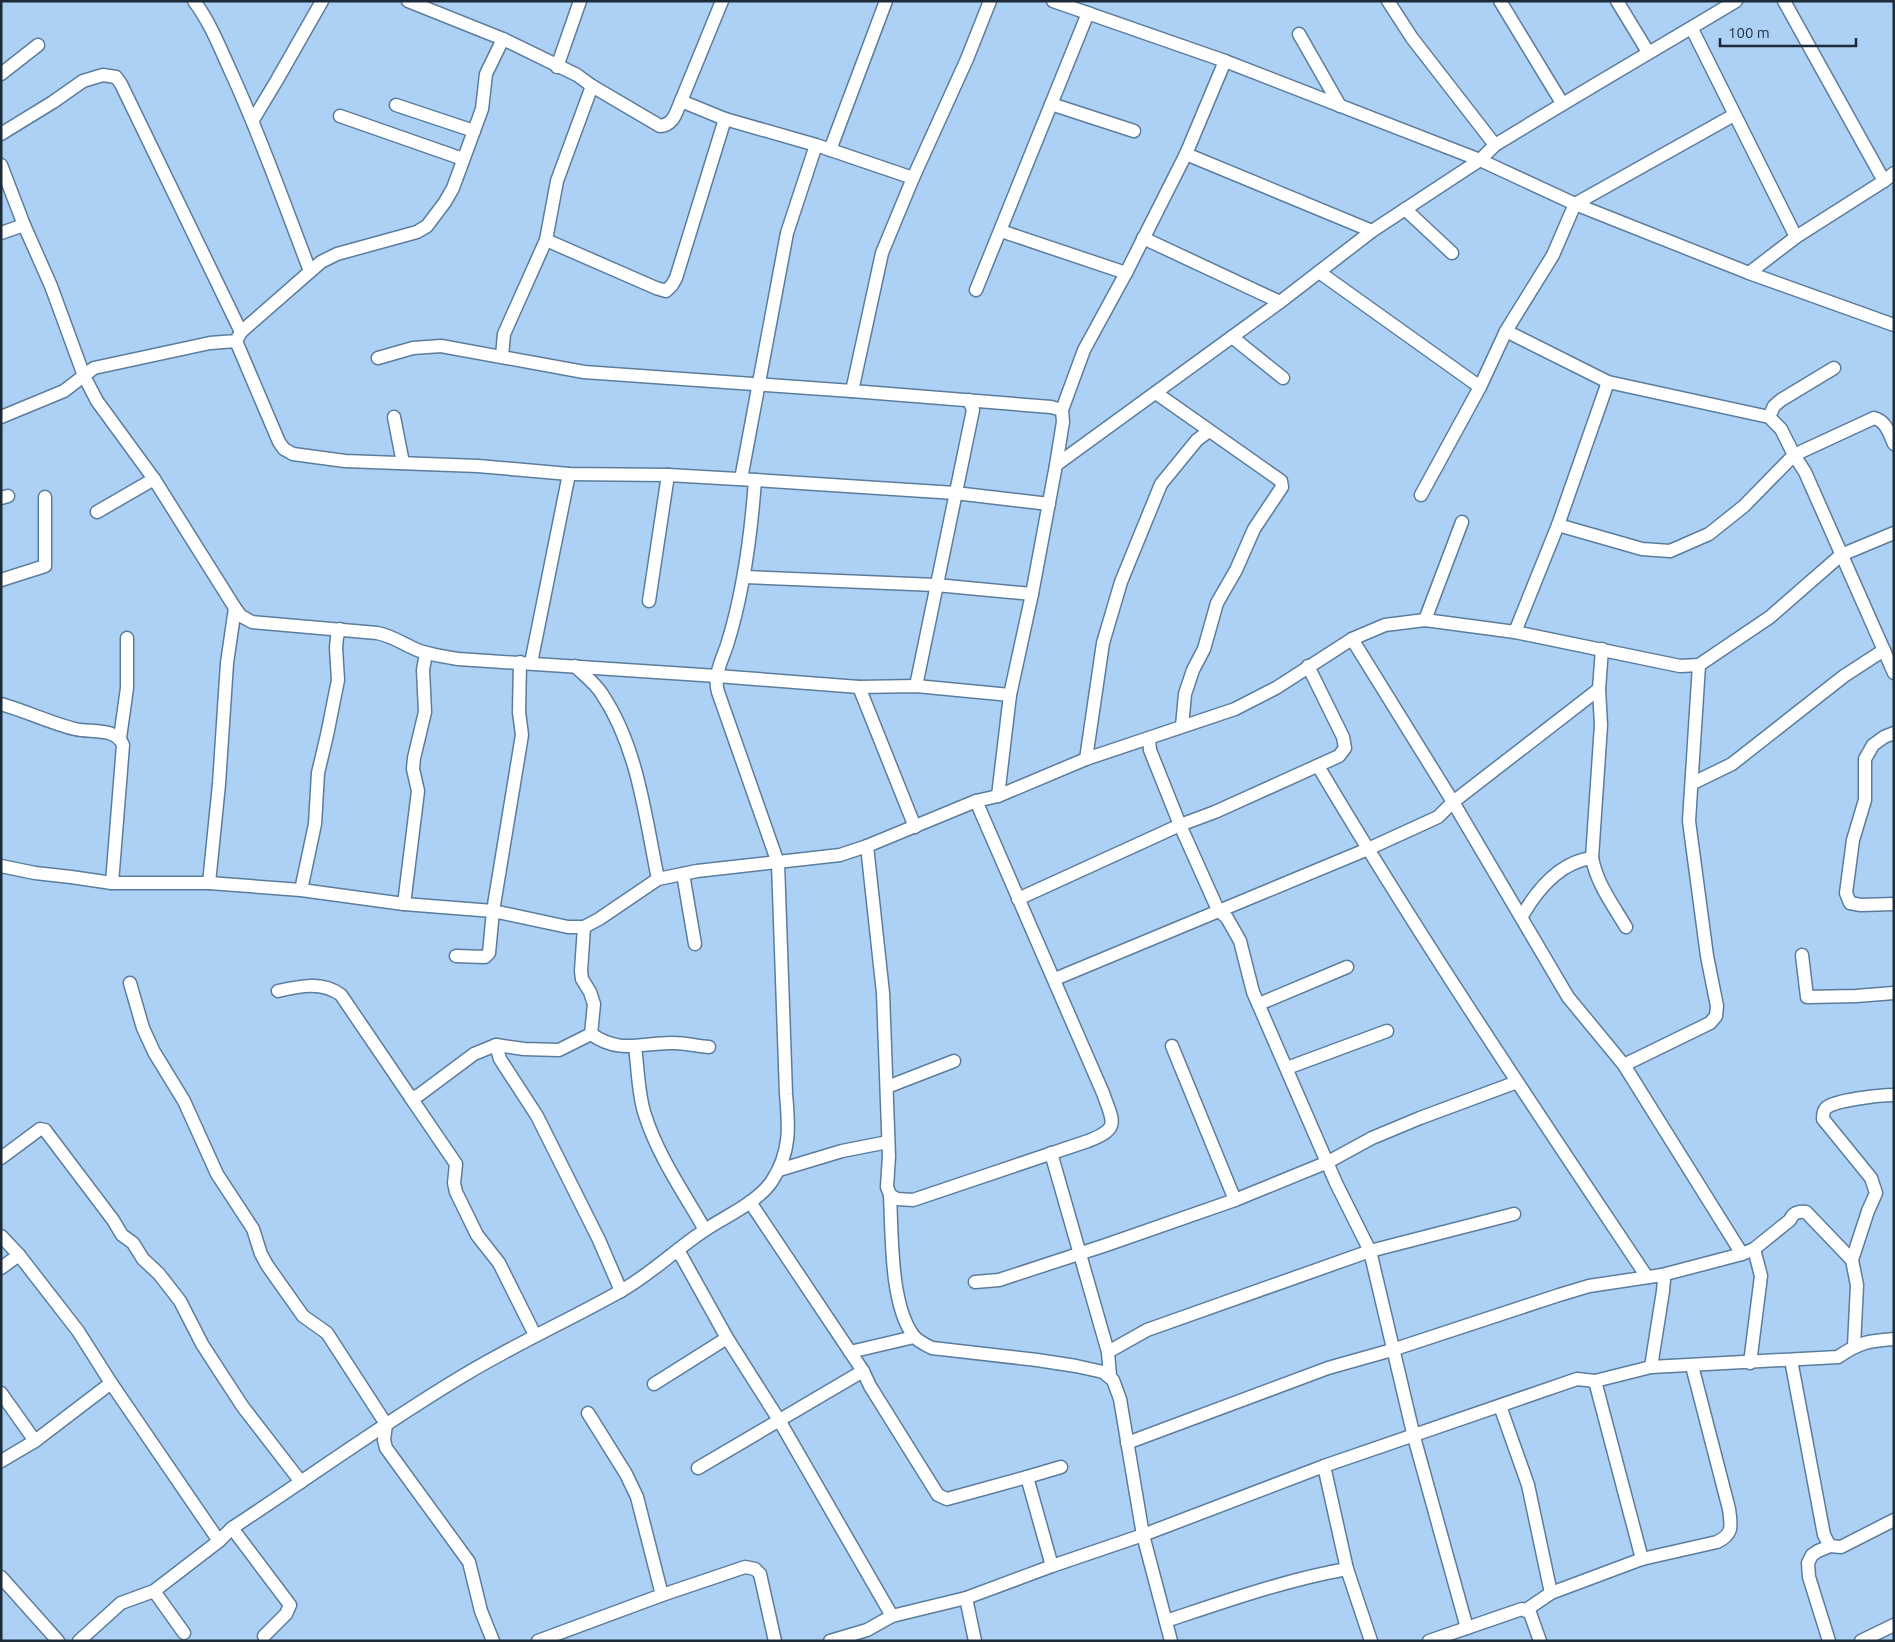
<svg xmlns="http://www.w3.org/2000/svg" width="1895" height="1642" font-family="Ubuntu,sans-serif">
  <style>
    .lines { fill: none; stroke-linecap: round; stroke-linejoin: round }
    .minor-casing { stroke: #5b7d9d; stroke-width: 15 }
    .minor { stroke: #fff; stroke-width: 12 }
  </style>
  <rect width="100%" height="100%" fill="#add1f5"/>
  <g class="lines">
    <defs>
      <g id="minor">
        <path d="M194 1C210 22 220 48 231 72 261 137 284 204 310 271"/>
        <polyline points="408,1 503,39"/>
        <polyline points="1053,1 1225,61 1480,160 1575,204 1749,273 1894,325"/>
        <polyline points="1388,1 1412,38 1495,145"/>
        <polyline points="1500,1 1562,103"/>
        <polyline points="1617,1 1648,52"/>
        <polyline points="1784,1 1884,181"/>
        <polyline points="1692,29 1796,237"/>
        <polyline points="1299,34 1340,106"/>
        <polyline points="557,67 580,1"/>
        <polyline points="1,74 38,45"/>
        <polyline points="681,101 722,1"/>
        <polyline points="1051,104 1134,131"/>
        <polyline points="396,105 474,131"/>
        <polyline points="340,116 463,159"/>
        <polyline points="253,120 277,80 322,1"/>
        <polyline points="1,134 53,102 83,81 103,75 116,77 121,84 241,332"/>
        <polyline points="830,150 886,1"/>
        <polyline points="1186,154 1372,231"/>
        <path d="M1 165 24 225 51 286 84 376 97 401 154 479 235 608 241 616 252 622 377 633C392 636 402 643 415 649 428 655 443 656 458 659L717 676 859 687 916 686 1010 695"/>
        <polyline points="913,178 967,59 990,1"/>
        <polyline points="1405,209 1452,253"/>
        <polyline points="1001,231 1126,273"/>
        <polyline points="1,233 24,225"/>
        <polyline points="1143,238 1280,302"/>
        <polyline points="546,240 656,288 666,291 672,285 676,278 725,119"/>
        <polyline points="1319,272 1480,387"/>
        <polyline points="1749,273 1796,237 1884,181 1894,173"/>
        <polyline points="976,290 1088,13"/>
        <polyline points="1506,331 1608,382 1769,417"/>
        <polyline points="1232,337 1283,378"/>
        <polyline points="236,341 279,442 284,449 293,454 345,461 478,466 569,474 668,475 755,480 955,493 1049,504"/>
        <polyline points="502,356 504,334 546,240 557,181 592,86"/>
        <polyline points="378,358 413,348 441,346 584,372 852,391"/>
        <path d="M1834 368 1781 400 1774 406 1769 417 1781 429 1794 455 1874 418C1886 421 1889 433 1894 444"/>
        <polyline points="1156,393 1281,481 1282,487 1254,529 1236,570 1217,603 1204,649 1193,670 1185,694 1182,726"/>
        <polyline points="1062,410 1084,350 1126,273 1186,154 1225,61"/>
        <path d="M1 417 64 391 94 368 210 343 236 341 241 332 321 262 337 254 417 232 427 226 445 202 453 188 482 109 486 74 503 39 577 75 592 86 660 126C674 125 676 112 681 101L725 119 816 145 913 178 882 253 852 391 1051 407 1062 410 1063 422 1056 465 1032 594 1010 695 998 796"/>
        <polyline points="394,417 403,463"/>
        <path d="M1056 465 1280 302 1372 231 1480 160 1495 145C1575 96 1656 49 1736 1"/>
        <polyline points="741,479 787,233 816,145"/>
        <polyline points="1421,495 1480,387 1506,331 1553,255 1575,204 1734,115"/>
        <polyline points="1,498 8,496"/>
        <polyline points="97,512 154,479"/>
        <polyline points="1558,525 1642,549 1670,551 1709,534 1744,506 1794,455 1805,472 1894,673"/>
        <polyline points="744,577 936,585 1032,594"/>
        <polyline points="1,580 45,566 45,497"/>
        <polyline points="649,601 668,475"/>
        <polyline points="1425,620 1462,522"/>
        <polyline points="1515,632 1558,525 1608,382"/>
        <polyline points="1352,639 1453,802 1568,997 1624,1065 1742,1254"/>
        <path d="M1602 649 1599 689 1601 725 1592 858C1597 884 1613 905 1626 927"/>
        <polyline points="531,663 569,474"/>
        <path d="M575 666C584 675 595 683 602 694 638 748 645 816 658 879"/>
        <polyline points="916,686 973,410 969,400"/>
        <polyline points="859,687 915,827"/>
        <path d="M1 704C26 711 50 723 75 729 91 733 116 727 123 745L112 883"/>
        <polyline points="1894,733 1884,737 1873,745 1865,759 1865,800 1853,840 1846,893 1850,903 1861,905 1894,904"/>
        <polyline points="120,738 127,688 127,638"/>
        <polyline points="1149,739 1150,750 1180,825 1218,910 1227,918 1240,941 1253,992 1336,1183 1370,1251 1414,1437 1467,1628"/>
        <polyline points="1086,759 1103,643 1121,582 1161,484 1197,440 1209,431"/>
        <path d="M1318 766C1421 940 1535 1109 1647 1277"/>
        <polyline points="1693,783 1732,764 1844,676 1884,650"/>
        <path d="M867 846 883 993 889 1156 887 1187 890 1195C892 1233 890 1304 913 1335 917 1341 926 1345 932 1348L1037 1360 1076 1366 1103 1372 1113 1380 1120 1399 1143 1535 1171 1641"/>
        <polyline points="1,866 35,873 71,877 112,883 209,883 301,890 404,904 493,911 568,927 584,927 599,919 658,879 697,871 840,855 867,846 976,801 998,796 1086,759 1235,709 1276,688 1352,639 1385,625 1425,620 1515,632 1680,666 1699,665 1770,617 1841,555 1894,533"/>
        <polyline points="683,874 695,944"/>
        <polyline points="209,883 219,784 227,663 235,608"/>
        <polyline points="301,890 315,824 318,773 327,735 338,680 336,648 337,637 340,629"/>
        <polyline points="1018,899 1180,825 1215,812 1339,756 1345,748 1343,737 1308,666"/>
        <polyline points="404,904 418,791 413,769 414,758 425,712 423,670 426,653 429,654"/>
        <path d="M1522 916C1537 890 1560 862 1592 858"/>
        <polyline points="1802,955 1807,997 1856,996 1894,993"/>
        <polyline points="456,956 485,957 489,953 493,911 522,735 519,712 520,662"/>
        <polyline points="1055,979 1368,849 1438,817 1453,802 1599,689"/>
        <polyline points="130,983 143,1028 154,1052 184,1101 217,1174 253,1229 261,1254 267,1265 303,1316 327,1333 386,1424 384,1440 386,1448 469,1562 481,1611 493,1641"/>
        <path d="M278 991C300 986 322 981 341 995L411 1098"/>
        <polyline points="1259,1004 1347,967"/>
        <path d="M591 1034C621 1055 642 1042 674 1043 685 1043 697 1046 709 1047"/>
        <polyline points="496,1045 500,1059 537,1116 599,1240 621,1291"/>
        <polyline points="1172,1046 1235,1200"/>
        <path d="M635 1047C638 1068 638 1095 645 1115 658 1156 684 1193 705 1230"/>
        <polyline points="1624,1065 1710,1023 1716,1016 1717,1006 1707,956 1689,821 1699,665"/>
        <polyline points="1287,1068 1387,1031"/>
        <polyline points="887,1087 954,1061"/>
        <polyline points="1051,1153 1108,1352 1110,1376"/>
        <polyline points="1,1158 40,1129 45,1130 113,1220 122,1235 133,1243 143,1259 159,1274 180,1301 202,1344 224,1378 243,1407 301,1482"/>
        <polyline points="779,1170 842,1151 888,1142"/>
        <path d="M890 1195 897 1199 913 1200 1088 1141C1121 1128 1113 1122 1103 1093L976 801"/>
        <polyline points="750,1202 863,1371 870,1386 938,1495 947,1499 1027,1477"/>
        <polyline points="1,1236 19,1255 78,1331 111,1383 219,1541"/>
        <polyline points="678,1250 727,1338 779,1420 892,1616"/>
        <path d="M1852 1260 1868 1211 1876 1193 1871 1178 1823 1119C1823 1115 1823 1111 1826 1108 1835 1100 1880 1095 1894 1095"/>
        <polyline points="1,1268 19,1255"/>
        <polyline points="975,1282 999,1280 1106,1245 1235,1200 1328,1162 1372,1138 1420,1118 1517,1082"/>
        <polyline points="535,1335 499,1263 477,1235 456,1192 454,1183 456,1164 411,1098 419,1095 474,1054 496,1045 524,1049 559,1050 591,1034 594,1004 590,992 582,979 581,971 584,927"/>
        <polyline points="850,1352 914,1337"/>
        <polyline points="1108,1352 1147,1330 1370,1251 1514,1214"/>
        <polyline points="1791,1360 1824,1535 1830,1546"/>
        <polyline points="1750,1363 1761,1276 1754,1249"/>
        <polyline points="1651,1367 1663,1291 1664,1280 1662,1275"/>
        <polyline points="1595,1381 1642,1559"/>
        <polyline points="654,1384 727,1338"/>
        <polyline points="1,1393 35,1441"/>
        <polyline points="1500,1406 1528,1485 1551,1593"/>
        <polyline points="588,1413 626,1474 637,1497 662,1595"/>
        <path d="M1127 1443 1328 1368 1392 1350 1559 1295 1589 1286 1662 1275 1742 1254 1754 1249 1790 1220C1793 1213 1797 1211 1806 1212L1852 1260 1857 1285 1854 1346"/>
        <polyline points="1,1461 35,1441 111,1383"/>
        <polyline points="1324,1466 1347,1569 1371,1641"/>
        <polyline points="698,1468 863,1371"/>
        <polyline points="232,1528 290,1605 286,1614 264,1636"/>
        <polyline points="1052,1566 1027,1477 1061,1467"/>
        <polyline points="1,1577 58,1641"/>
        <polyline points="154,1591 184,1633"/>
        <polyline points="966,1598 975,1641"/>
        <path d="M1526 1610 1551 1593 1642 1559 1717 1542C1734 1534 1731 1525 1729 1509L1692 1366"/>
        <path d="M1166 1621C1226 1601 1285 1580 1347 1569"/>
        <path d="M79 1641 121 1603 154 1591 219 1541 232 1528C310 1477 385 1422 466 1374 516 1344 569 1320 619 1292 650 1275 676 1249 705 1230 726 1216 758 1202 772 1181 791 1152 789 1126 786 1094L778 863 718 692C713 676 722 660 727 645 744 591 751 536 755 480"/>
        <polyline points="538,1641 662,1595 745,1567 755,1569 760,1574 775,1641"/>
        <path d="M830 1641 867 1630 892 1616 966 1598 1052 1566 1143 1535 1324 1466 1577 1379 1595 1381 1651 1367 1838 1357C1860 1342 1868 1341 1894 1339"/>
        <polyline points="1429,1641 1522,1609 1530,1613 1540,1641"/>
        <polyline points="1829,1641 1809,1577 1808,1563 1812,1555 1818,1551 1830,1546 1841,1547 1894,1520"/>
        <polyline points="1861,1641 1894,1625"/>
      </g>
    </defs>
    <!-- minor casing -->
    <use href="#minor" class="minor-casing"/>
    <!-- minor -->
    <use href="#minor" class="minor"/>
  </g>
  <!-- border -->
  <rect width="1895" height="1642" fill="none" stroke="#1d2b39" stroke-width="5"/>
  <!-- scale -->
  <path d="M1720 38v8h136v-8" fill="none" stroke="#1d2b39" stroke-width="2.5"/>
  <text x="1728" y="38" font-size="15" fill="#1d2b39" stroke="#add1f5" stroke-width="4" paint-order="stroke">100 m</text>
</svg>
